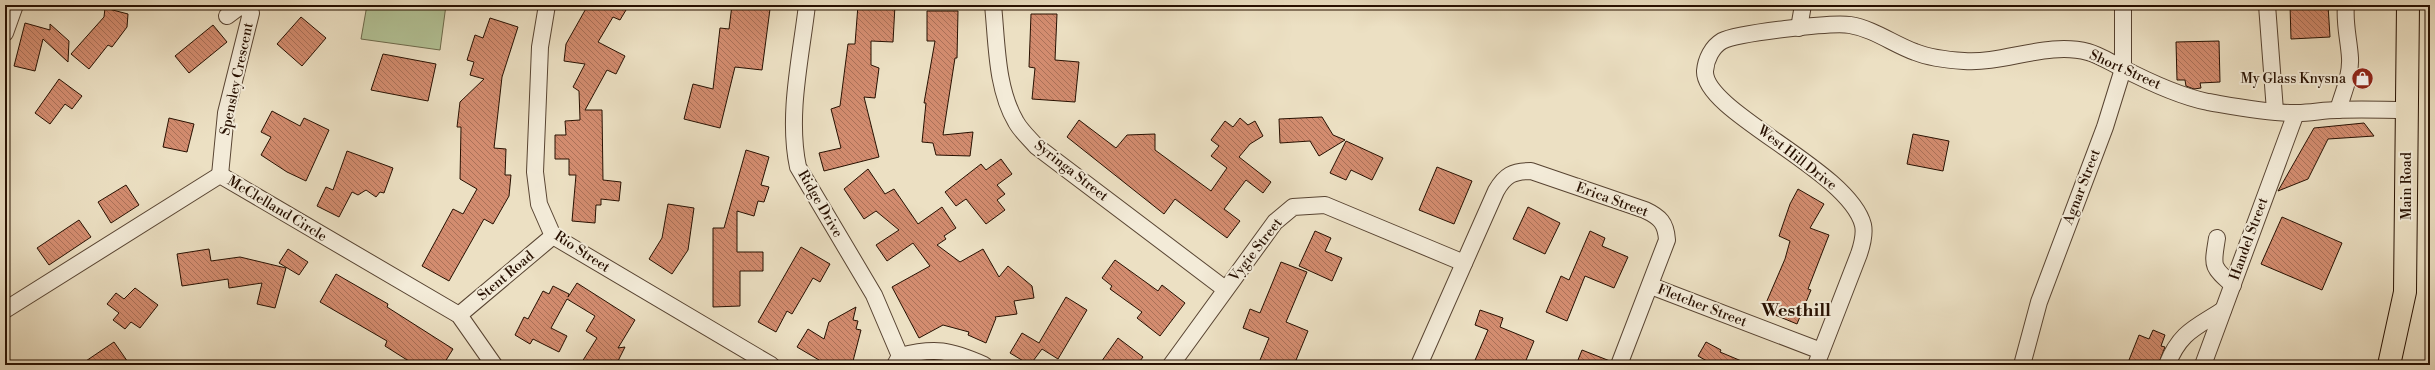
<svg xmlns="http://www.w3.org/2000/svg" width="2435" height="370" font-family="'Libre Bodoni',serif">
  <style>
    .park { fill: #b3c397; stroke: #6d6a4c }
    .building { fill: url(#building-back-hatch); stroke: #271001 }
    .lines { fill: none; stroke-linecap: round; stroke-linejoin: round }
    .minor-casing { stroke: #584432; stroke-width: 18 }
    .highway-casing { stroke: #271001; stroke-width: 24 }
    .minor { stroke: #f3ebd8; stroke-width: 16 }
    .highway { stroke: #ece0c3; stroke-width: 22 }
    .labels { text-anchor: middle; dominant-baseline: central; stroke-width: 4; stroke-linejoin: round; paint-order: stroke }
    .street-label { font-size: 14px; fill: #271001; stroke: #f3ebd8 }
    .poi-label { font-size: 14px; fill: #271001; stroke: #f3ebd8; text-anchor: end }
    .district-label { font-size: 18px; font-weight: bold; fill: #271001; stroke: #f3ebd8 }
  </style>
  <defs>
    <pattern id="building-back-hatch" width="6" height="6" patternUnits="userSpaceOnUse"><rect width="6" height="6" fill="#d38c6f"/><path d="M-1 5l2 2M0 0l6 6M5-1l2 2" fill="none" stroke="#ab7159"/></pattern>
  </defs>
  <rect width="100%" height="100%" fill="#ece0c3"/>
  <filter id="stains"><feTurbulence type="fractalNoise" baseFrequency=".005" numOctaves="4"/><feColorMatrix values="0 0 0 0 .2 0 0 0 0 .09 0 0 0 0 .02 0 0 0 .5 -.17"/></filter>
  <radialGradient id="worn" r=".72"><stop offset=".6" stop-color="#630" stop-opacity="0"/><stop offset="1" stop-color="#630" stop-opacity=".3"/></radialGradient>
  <!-- park -->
  <polygon class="park" points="367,5 446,5 440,50 361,39"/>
  <!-- building -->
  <g class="building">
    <polygon points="588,5 629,5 620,20 613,17 598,42 625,56 616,74 607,70 585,110 602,110 603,180 621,182 619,201 601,199 601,205 596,205 595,223 572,221 576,175 569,175 569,159 555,159 555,135 566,135 565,121 580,120 579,91 573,87 585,64 564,61 566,44"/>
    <polygon points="732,5 770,9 762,70 735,67 720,128 684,119 693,84 713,89 720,28 729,29"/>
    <polygon points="858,5 895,5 893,42 871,41 871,65 879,68 875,98 864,97 879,157 824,171 819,153 841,148 831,109 840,106 848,44 855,44"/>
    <polygon points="2290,5 2328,5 2330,37 2291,39"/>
    <polygon points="105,8 128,14 127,27 112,47 108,45 89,69 71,54 104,17"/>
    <polygon points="927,11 958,11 957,58 955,58 943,135 973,132 970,156 936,155 933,143 922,142 926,103 924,103 935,41 927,41"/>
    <polygon points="1031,14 1057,14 1055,60 1079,62 1075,102 1032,99 1035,68 1029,67"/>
    <polygon points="301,17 326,38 302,66 277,44"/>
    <polygon points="490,18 518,27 502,77 494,148 506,149 505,175 511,175 509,196 493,224 484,219 449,281 422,266 453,209 463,214 477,189 460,179 461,127 457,127 460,102 484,79 470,75 474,62 467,60 475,35 483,38"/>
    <polygon points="25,23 50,30 50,24 69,41 68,62 43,39 35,71 14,66"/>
    <polygon points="213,25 227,42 189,73 175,56"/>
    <polygon points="2219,41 2220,82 2200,83 2201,88 2194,89 2186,86 2185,80 2177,80 2176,42"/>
    <polygon points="383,54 436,64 428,101 371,90"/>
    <polygon points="59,79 82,96 72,109 65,104 50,124 35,113"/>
    <polygon points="272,111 300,126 304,118 329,130 306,181 287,172 261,155 271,137 261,132"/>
    <polygon points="1322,117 1333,135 1345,140 1319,156 1310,141 1280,143 1279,119"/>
    <polygon points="169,118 194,124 187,152 163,147"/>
    <polygon points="1240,118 1248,125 1255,121 1263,136 1250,144 1239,157 1271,182 1263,193 1246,180 1224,209 1240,221 1227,238 1175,199 1164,214 1067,137 1079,120 1116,148 1127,135 1155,134 1155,150 1211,191 1227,168 1211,156 1219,146 1211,140 1225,121 1233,127"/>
    <polygon points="2364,123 2374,136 2328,139 2308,179 2278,191 2314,128"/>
    <polygon points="1913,134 1949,141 1943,171 1907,164"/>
    <polygon points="1346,141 1383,158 1372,180 1351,170 1346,180 1330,173"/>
    <polygon points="746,150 769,157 761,185 769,187 764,202 758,201 754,216 737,211 737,252 763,252 763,271 740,271 740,306 713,307 713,228 724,228"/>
    <polygon points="347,151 393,168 384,193 380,192 376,197 366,190 358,195 352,192 339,217 317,206 326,187 333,190"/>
    <polygon points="1001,159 1012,174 997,185 1005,194 997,200 1005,210 986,224 966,199 956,206 945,192 981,164 986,170"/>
    <polygon points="1437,167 1472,181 1454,224 1419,210"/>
    <polygon points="868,169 885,194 894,189 918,224 942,207 956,228 944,236 946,239 937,245 960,262 983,249 999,277 1008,266 1032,286 1034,298 1014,301 1017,314 995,317 996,318 986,343 968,335 969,332 943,325 919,338 892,287 930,266 913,243 887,261 876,245 899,230 876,211 864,219 844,189"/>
    <polygon points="126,185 139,205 111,223 98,202"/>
    <polygon points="1798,189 1824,204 1810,228 1829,235 1808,289 1811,290 1797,324 1763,310 1785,259 1790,241 1779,236 1790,204"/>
    <polygon points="668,204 694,208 688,250 672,274 649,259 662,238"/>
    <polygon points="1528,207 1560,223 1545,254 1513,239"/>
    <polygon points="2282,217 2342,243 2322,290 2261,264"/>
    <polygon points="79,220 91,237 49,265 37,248"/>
    <polygon points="1315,231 1331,238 1325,251 1342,258 1332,281 1299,266"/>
    <polygon points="1590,231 1605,238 1602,246 1628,257 1614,288 1585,276 1567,321 1546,312 1561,276 1569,280"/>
    <polygon points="801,247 830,264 820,282 813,278 792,314 787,311 776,332 758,322"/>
    <polygon points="209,249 211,261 240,257 286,268 275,308 257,304 262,283 229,288 228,279 182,286 177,254"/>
    <polygon points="288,249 308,262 299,275 279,263"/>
    <polygon points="1115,260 1158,291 1162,285 1185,303 1160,336 1137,318 1142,312 1110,289 1112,286 1102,278"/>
    <polygon points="1281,262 1307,272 1286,322 1308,331 1294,365 1258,365 1269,338 1243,328 1250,309 1260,313"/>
    <polygon points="336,274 388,304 387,307 453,349 443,365 415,365 385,346 387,341 320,302"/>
    <polygon points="577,283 635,320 618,348 625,347 616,365 580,365 597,338 586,331 595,316 567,299 551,328 567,336 559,352 533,339 530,344 515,335 524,317 528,319 543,291 549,294 553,286 569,294 568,297"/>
    <polygon points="135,288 158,305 140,328 131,322 125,329 113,320 119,313 107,304 116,293 124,299"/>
    <polygon points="1066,297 1087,310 1058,359 1042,349 1030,365 1010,353 1022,333 1039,343"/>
    <polygon points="856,307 853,320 858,321 856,329 861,330 852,365 817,365 819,360 797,347 808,329 824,339 829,322"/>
    <polygon points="1480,310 1503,318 1500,327 1534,341 1524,365 1473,365 1488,330 1475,325"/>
    <polygon points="2153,330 2165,335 2161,346 2165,347 2158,365 2127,365 2139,335 2149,339"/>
    <polygon points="1118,338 1143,357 1137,365 1099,365"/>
    <polygon points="114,342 130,365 80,365"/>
    <polygon points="1706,342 1721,350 1720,352 1751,365 1714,365 1698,356"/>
    <polygon points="1582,350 1610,361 1610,365 1576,365"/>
  </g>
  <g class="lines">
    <defs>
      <g id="minor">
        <polyline points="547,5 540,47 535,172 539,204 553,236 771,365"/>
        <path d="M807 5C801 57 787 115 798 167L874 295 900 356 895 365"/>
        <path d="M993 5C997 43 996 88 1016 122 1021 131 1030 139 1036 146L1225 289"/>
        <polyline points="2267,5 2275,111"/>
        <polyline points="1799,28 1803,5"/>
        <polyline points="5,33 15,5"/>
        <path d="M2338 110C2343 93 2351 76 2350 58 2349 40 2344 23 2346 5"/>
        <polyline points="220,175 226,113 251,13 248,8 239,7 227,16"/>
        <path d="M2217 238C2213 265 2210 266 2233 285"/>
        <polyline points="1651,286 1821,351"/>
        <polyline points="5,310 220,175 459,315 494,365"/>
        <polyline points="459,315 553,236"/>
        <path d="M900 356C935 347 950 350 984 365"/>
        <polyline points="1171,365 1275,222 1293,207 1325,205 1464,263"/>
        <path d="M1419 365 1496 191C1505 175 1513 171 1531 171L1645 210C1660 217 1666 223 1667 240L1619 365"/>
        <path d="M1816 365 1859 254C1862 245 1865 234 1863 225 1849 170 1703 112 1705 71 1706 59 1712 47 1722 41 1737 33 1833 22 1850 25 1874 29 1893 44 1915 52 1930 58 1948 60 1964 61 2004 64 2048 41 2088 52 2099 55 2110 62 2120 67 2147 81 2178 96 2208 102 2232 106 2274 114 2297 113 2311 113 2324 110 2337 110 2361 109 2384 110 2407 110"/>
        <polyline points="2022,365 2039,302 2105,127 2123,69 2123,5"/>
        <path d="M2167 365C2180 332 2195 328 2223 310"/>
        <polyline points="2203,365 2296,113"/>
      </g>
      <polyline id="highway" points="2389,365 2405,292 2408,5"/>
    </defs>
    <!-- minor casing -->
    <use href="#minor" class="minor-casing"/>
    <!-- highway casing -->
    <use href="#highway" class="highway-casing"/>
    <!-- minor -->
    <use href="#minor" class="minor"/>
    <!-- highway -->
    <use href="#highway" class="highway"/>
  </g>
  <!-- icons -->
  <defs>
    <symbol id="shop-disc" viewBox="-11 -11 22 22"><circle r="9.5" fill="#8f2418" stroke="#f3ebd8"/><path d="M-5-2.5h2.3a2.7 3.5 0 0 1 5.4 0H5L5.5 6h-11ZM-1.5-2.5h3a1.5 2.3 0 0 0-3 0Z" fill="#fff"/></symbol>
  </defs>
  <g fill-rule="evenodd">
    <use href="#shop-disc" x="2350" y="66" width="25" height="25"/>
  </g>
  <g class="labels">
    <!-- street labels -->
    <g class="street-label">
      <text transform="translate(2125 70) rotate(24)">Short Street</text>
      <text transform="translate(237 79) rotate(-78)">Spensley Crescent</text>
      <text transform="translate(1797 158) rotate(38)">West Hill Drive</text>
      <text transform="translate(1071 171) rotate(38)">Syringa Street</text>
      <text transform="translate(2407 186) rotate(-90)">Main Road</text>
      <text transform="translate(2082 187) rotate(-69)">Agnar Street</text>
      <text transform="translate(1612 200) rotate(20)">Erica Street</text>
      <text transform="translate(820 204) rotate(60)">Ridge Drive</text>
      <text transform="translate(277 209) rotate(31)">McClelland Circle</text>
      <text transform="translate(2249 239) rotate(-70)">Handel Street</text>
      <text transform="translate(1256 250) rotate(-52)">Vygie Street</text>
      <text transform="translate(582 252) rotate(33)">Rio Street</text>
      <text transform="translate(506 276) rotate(-40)">Stent Road</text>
      <text transform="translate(1702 306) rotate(21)">Fletcher Street</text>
    </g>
    <!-- poi labels -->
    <g class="poi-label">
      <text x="2346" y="79">My Glass Knysna</text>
    </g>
    <!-- district labels -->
    <g class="district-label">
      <text x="1796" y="310">Westhill</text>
    </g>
  </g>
  <!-- margin -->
  <rect width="2435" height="370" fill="none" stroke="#ece0c3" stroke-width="20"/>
  <rect x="6" y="6" width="2423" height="358" fill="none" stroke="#271001" stroke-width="2"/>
  <rect x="10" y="10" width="2415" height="350" fill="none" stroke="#271001"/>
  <rect width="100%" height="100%" filter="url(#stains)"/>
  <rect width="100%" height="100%" fill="url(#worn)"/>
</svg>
